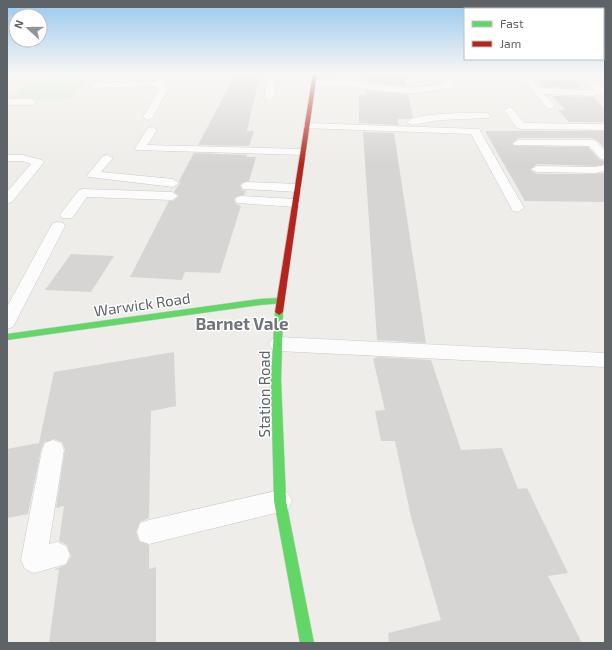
<svg xmlns="http://www.w3.org/2000/svg" width="612" height="650" font-family="'Exo 2',sans-serif">
  <style>
    .green { fill: #d8ead4 }
    .building { fill: #d6d5d3 }
    .lines { fill: none; stroke-linecap: round; stroke-linejoin: round }
    .lane-casing { stroke: #cacaca; stroke-width: 1 }
    .street-casing { stroke: #cacaca; stroke-width: 2 }
    .fast-casing { stroke: #cbcbcb; stroke-width: 1 }
    .jam-casing { stroke: #cbcbcb; stroke-width: 1 }
    .lane { fill: #fdfcfc; fill-rule: evenodd }
    .street { fill: #fdfcfc; fill-rule: evenodd }
    .fast { fill: #63d668; fill-rule: evenodd }
    .jam { fill: #b3261e; fill-rule: evenodd }
    .labels { text-anchor: middle; dominant-baseline: central; stroke-width: 3; stroke-linejoin: round; paint-order: stroke }
    .street-label { font-size: 15px; fill: #5e6367; stroke: #fff }
    .quarter-label { font-size: 17px; font-weight: bold; fill: #6f7579; stroke: #fff }
  </style>
  <rect width="100%" height="100%" fill="#efede9"/>
  <!-- green -->
  <polygon class="green" points="91,75 70,99 8,101 33,77"/>
  <!-- building -->
  <g class="building">
    <polygon points="236,73 260,73 247,131 254,131 249,146 198,145"/>
    <polygon points="362,73 404,74 406,86 364,81"/>
    <polygon points="537,80 574,80 582,88 544,87"/>
    <polygon points="365,90 408,95 413,117 409,119 398,119 398,125 359,123 359,94 366,94"/>
    <polygon points="552,96 593,97 605,109 605,122 569,122 558,110 565,110"/>
    <polygon points="485,131 605,131 605,148 597,140 592,138 518,138 512,143 514,146 588,147 600,160 605,161 605,164 595,166 537,164 530,170 537,174 595,174 605,173 605,202 525,201"/>
    <polygon points="363,132 394,133 426,343 377,340"/>
    <polygon points="194,153 247,155 246,157 256,157 249,181 243,182 240,185 242,190 246,191 244,195 237,196 234,199 236,204 241,206 220,273 185,272 182,280 130,277 169,201 173,201 179,196 174,192 180,183 179,181"/>
    <polygon points="71,254 114,256 91,292 45,290"/>
    <polygon points="174,352 176,406 151,411 149,518 140,522 136,532 139,541 149,545 149,569 156,567 156,643 49,643 59,569 55,570 55,569 66,565 71,556 67,545 59,541 64,506 56,508 65,449 62,442 54,439 44,442 41,450 28,514 7,518 7,449 39,443 54,372"/>
    <polygon points="378,357 431,360 461,450 502,448 518,489 527,488 568,573 548,576 582,643 389,643 388,633 441,620 411,517 395,441 381,441 375,411 385,410 373,359"/>
  </g>
  <g class="lines">
    <defs>
      <g id="lane">
        <polygon points="162,73 170,73 162,83 168,89 153,117 148,120 143,117 159,89 155,86 93,88 89,85 93,82 155,81"/>
        <polygon points="269,73 277,73 274,98 269,101 264,98"/>
        <polygon points="438,73 446,73 454,86 453,88 408,94 342,86 314,86 310,83 314,80 342,80 408,88 445,84"/>
        <polygon points="518,73 526,73 540,88 594,90 576,73 585,73 603,88 605,87 605,93 592,96 544,94 555,106 550,109 547,108"/>
        <polygon points="7,99 32,99 37,102 32,105 7,105"/>
        <polygon points="509,107 512,108 524,123 605,124 605,130 521,129 517,128 504,110"/>
        <path d="M486 113 491 116 489 118 440 120 412 125 407 122C416 112 471 113 486 113Z"/>
        <polygon points="308,123 479,129 524,208 518,212 513,211 471,134 304,128 303,126"/>
        <polygon points="152,127 157,130 147,145 304,149 309,152 304,155 136,150 135,148 148,128"/>
        <polygon points="518,140 592,140 596,141 605,150 605,160 601,159 589,146 514,145 513,143"/>
        <polygon points="7,155 23,155 42,160 44,162 12,202 8,203 7,192 31,164 23,161 7,161"/>
        <polygon points="107,155 113,158 101,172 173,179 179,183 173,187 89,177 87,175 89,173 103,156"/>
        <polygon points="605,165 605,171 595,173 537,172 531,169 537,166 595,167"/>
        <polygon points="247,182 298,184 304,188 298,192 243,189 241,186 243,183"/>
        <polygon points="83,189 172,192 178,196 172,200 87,197 72,218 62,218 60,215 62,212 79,190"/>
        <polygon points="241,196 296,199 302,203 296,207 237,203 235,200 237,197"/>
        <polygon points="58,222 63,223 65,226 15,323 13,327 7,329 7,307 51,226 53,223"/>
        <polygon points="278,337 605,353 605,367 278,351 272,349 269,344 272,339"/>
        <polygon points="53,440 61,443 64,450 49,544 57,542 66,546 70,555 66,564 34,573 25,569 21,560 42,450 45,443"/>
        <polygon points="280,490 288,493 292,501 288,509 280,512 149,544 140,541 137,532 140,523 149,520"/>
      </g>
      <polygon id="street" points="597,73 605,73 605,78"/>
      <g id="fast">
        <polygon points="280,298 284,301 283,303 260,305 7,340 7,334 260,299"/>
        <polygon points="279,309 283,312 281,380 286,501 314,643 300,643 274,501 271,380 275,312"/>
      </g>
      <polygon id="jam" points="313,73 317,73 283,312 279,315 275,312"/>
    </defs>
    <!-- lane casing -->
    <use href="#lane" class="lane-casing"/>
    <!-- street casing -->
    <use href="#street" class="street-casing"/>
    <!-- fast casing -->
    <use href="#fast" class="fast-casing"/>
    <!-- jam casing -->
    <use href="#jam" class="jam-casing"/>
    <!-- lane -->
    <use href="#lane" class="lane"/>
    <!-- street -->
    <use href="#street" class="street"/>
    <!-- fast -->
    <use href="#fast" class="fast"/>
    <!-- jam -->
    <use href="#jam" class="jam"/>
  </g>
  <!-- sky -->
  <linearGradient id="sky" x2="0" y2="1"><stop stop-color="#97c7ee"/><stop offset="0.45" stop-color="#f8f7f5"/><stop offset="1" stop-color="#f8f7f5" stop-opacity="0"/></linearGradient>
  <rect width="612" height="164" fill="url(#sky)"/>
  <g class="labels">
    <!-- street labels -->
    <g class="street-label">
      <text transform="translate(142 304) rotate(-8)">Warwick Road</text>
      <text transform="translate(264 394) rotate(-90)">Station Road</text>
    </g>
    <!-- quarter labels -->
    <g class="quarter-label">
      <text x="242" y="323">Barnet Vale</text>
    </g>
  </g>
  <!-- border -->
  <rect width="612" height="650" fill="none" stroke="#5e6367" stroke-width="16"/>
  <!-- legend -->
  <rect x="464" y="8" width="140" height="52" fill="#ffffff" stroke="#bfc1c2"/>
  <rect x="472" y="21" width="20" height="6" fill="#63d668" stroke="#bfc1c2"/>
  <text x="500" y="28" font-size="12" fill="#5e6367">Fast</text>
  <rect x="472" y="41" width="20" height="6" fill="#b3261e" stroke="#bfc1c2"/>
  <text x="500" y="48" font-size="12" fill="#5e6367">Jam</text>
  <!-- north arrow -->
  <g transform="translate(28 28) rotate(291)"><circle r="19" fill="#ffffff" stroke="#bfc1c2"/>
  <path d="M0-3L7 15L0 10L-7 15Z" fill="#919394"/>
  <text y="-6" font-size="11" font-weight="bold" text-anchor="middle" fill="#5e6367">N</text>
  </g>
</svg>
